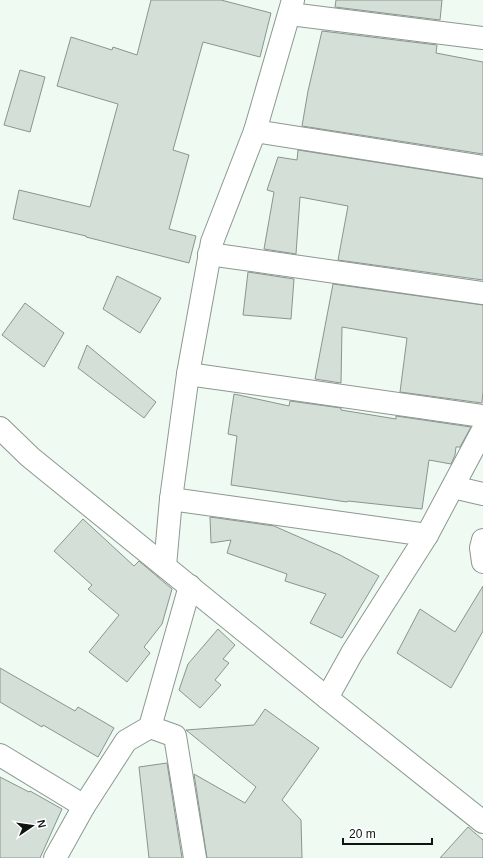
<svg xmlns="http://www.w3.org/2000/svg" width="483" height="858" font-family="Arial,sans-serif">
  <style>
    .building { fill: #d3dfd7; stroke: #8a958e }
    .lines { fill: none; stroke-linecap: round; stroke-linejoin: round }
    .minor-casing { stroke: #8d9890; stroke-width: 24 }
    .tertiary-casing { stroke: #8d9890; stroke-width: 24 }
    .minor { stroke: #fff; stroke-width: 22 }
    .tertiary { stroke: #fff; stroke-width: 22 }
  </style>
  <rect width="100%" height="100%" fill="#eefaf2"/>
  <!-- building -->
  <g class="building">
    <polygon points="151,0 221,0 271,13 260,57 203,42 173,150 189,155 169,229 196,236 189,263 86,237 86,236 13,219 19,190 90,207 118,104 57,86 71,37 112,50 113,47 137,55"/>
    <polygon points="336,0 442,0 440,20 335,7"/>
    <polygon points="322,31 437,45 436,53 483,62 483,154 302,126 308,91"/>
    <polygon points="20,70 45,77 30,132 4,125"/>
    <polygon points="298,150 483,179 483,280 338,260 348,206 300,197 296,254 264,249 274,192 267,190 278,157 297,160"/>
    <polygon points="248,272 294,279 291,319 243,315"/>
    <polygon points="117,276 161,298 140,333 103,309"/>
    <polygon points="333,284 483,305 483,390 482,403 400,392 407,338 342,327 341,383 315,379"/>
    <polygon points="25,303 64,333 44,367 2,335"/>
    <polygon points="87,345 156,402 144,418 78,368"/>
    <polygon points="234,394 289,406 290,401 341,408 341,410 396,419 396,416 471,427 460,447 456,447 455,455 451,464 429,460 422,509 348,501 347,502 231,485 237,436 228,434"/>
    <polygon points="210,517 274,526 340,555 379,576 342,638 310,623 326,594 285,581 287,574 227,553 231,540 211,543"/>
    <polygon points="83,519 134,566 139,561 172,589 162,624 144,647 150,653 127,682 89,652 119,615 88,589 92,585 54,551"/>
    <polygon points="483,586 483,631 451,688 397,653 420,609 455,632"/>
    <polygon points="218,629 235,645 223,659 229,663 215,680 221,685 200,708 179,690 188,664"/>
    <polygon points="0,668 75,711 78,707 114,728 98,757 43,725 42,727 0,702"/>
    <polygon points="265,709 319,748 282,800 301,820 302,858 207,858 194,774 245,803 256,787 186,730 254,725"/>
    <polygon points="167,763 182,858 149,858 139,767"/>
    <polygon points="0,777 29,792 30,791 62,809 40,858 0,858"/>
    <polygon points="468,827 483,840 483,858 440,858"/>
  </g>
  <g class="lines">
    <defs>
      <g id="minor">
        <polyline points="290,14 483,38"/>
        <polyline points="255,131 483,167"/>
        <polyline points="209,254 483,293"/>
        <polyline points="188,374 483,416"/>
        <polyline points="453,487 483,494"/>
        <polyline points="171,499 427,535"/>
        <polyline points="483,540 481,548 483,562"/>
        <polyline points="165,566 171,499 188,374 212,242 255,131 293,0"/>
        <polyline points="327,698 352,653 427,535 483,430"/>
        <polyline points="150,727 175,736 195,858"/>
        <polyline points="0,755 84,806"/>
        <polyline points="55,858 84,806 126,741 150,727 190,586"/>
      </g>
      <polyline id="tertiary" points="0,428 30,457 327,698 483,822"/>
    </defs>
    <!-- minor casing -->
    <use href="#minor" class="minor-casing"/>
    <!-- tertiary casing -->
    <use href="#tertiary" class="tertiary-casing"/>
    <!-- minor -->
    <use href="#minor" class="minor"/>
    <!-- tertiary -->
    <use href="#tertiary" class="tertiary"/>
  </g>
  <!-- north arrow -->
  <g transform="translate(32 826) rotate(77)" stroke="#ffffff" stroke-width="3" paint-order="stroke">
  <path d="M0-3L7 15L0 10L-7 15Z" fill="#101411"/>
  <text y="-6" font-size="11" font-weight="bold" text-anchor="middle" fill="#101411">N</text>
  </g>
  <!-- scale -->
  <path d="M343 838v6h89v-6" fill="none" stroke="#101411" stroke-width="2"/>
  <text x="349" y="838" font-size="12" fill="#101411" stroke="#ffffff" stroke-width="3" paint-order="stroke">20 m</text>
</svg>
